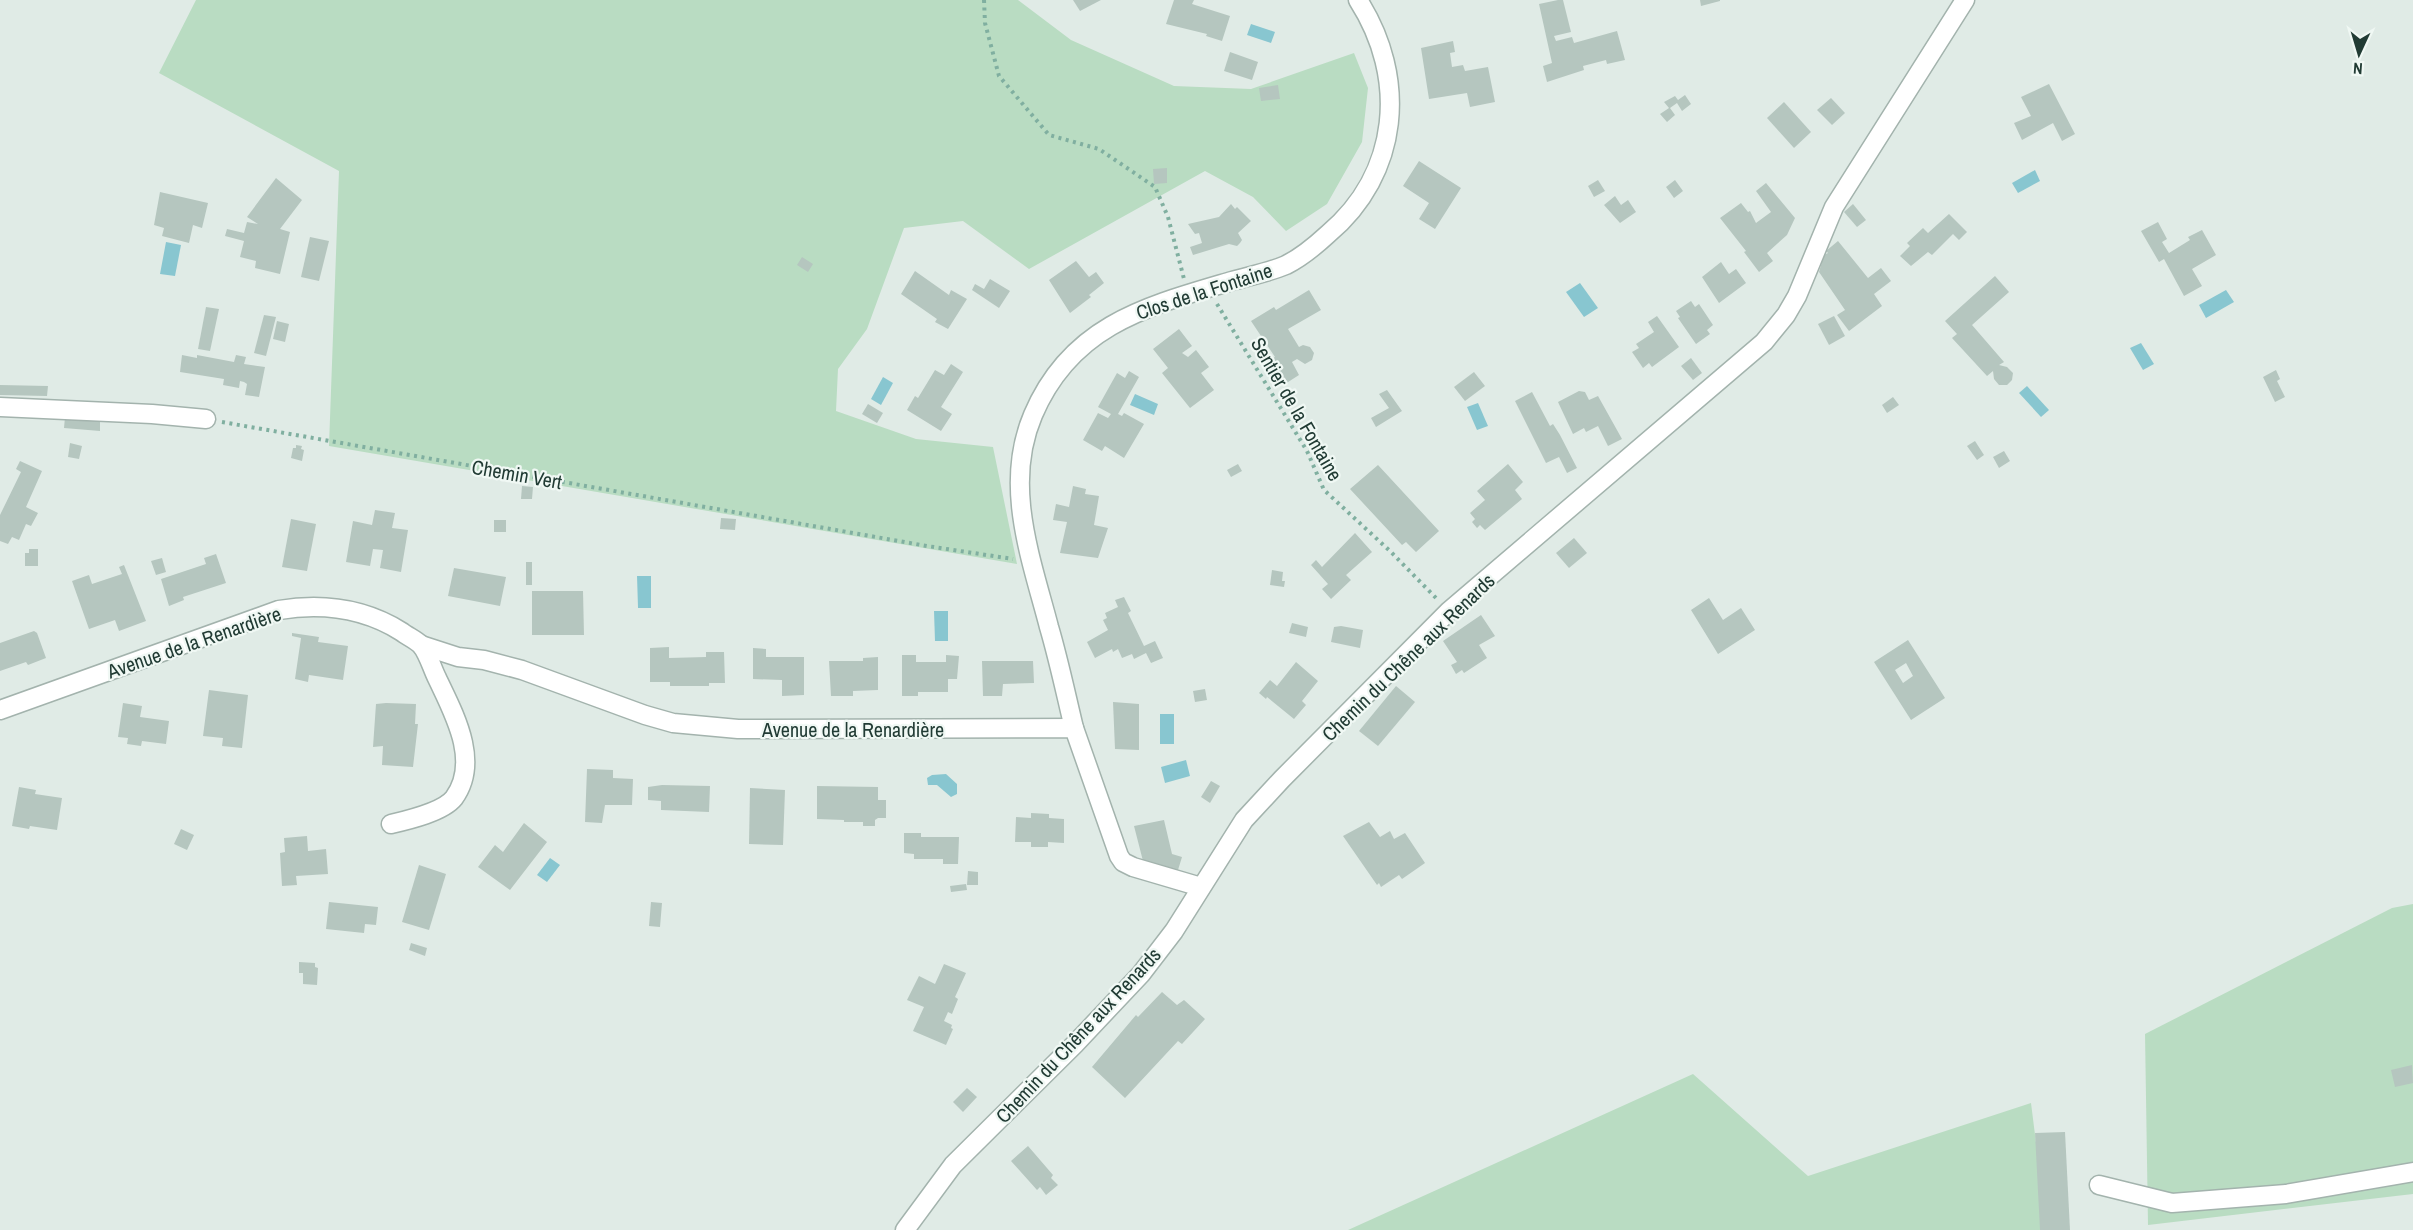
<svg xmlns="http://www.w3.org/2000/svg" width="2413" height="1230" font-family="'Archivo Narrow',sans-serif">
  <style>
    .green { fill: #b9dcc2 }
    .water { fill: #88c6d0 }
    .building { fill: #b5c6bf; fill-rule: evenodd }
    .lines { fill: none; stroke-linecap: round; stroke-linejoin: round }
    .minor-casing { stroke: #a3b3ad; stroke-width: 21 }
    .path { stroke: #80afa0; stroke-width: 4; stroke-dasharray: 3 4.5; stroke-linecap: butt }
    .minor { stroke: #fff; stroke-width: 18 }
    .labels { text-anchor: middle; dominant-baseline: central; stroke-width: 4.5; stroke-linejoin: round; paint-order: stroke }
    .street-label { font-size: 20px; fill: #213b34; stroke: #f0f8f4 }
  </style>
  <rect width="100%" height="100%" fill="#e0ebe6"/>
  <!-- green -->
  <g class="green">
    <polygon points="196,0 1018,0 1071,40 1174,86 1251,89 1354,53 1368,88 1362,142 1327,204 1286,231 1253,197 1205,171 1029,269 963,221 904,228 867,329 838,369 836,411 916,439 993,447 1017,564 329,446 339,171 159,73"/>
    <polygon points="2413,904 2413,1194 2148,1225 2145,1034 2392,908"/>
    <polygon points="1693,1074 1808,1176 2031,1103 2047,1230 1348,1230"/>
  </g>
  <!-- water -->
  <g class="water">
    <polygon points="1251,24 1275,32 1271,43 1247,35"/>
    <polygon points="2035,170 2040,181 2018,193 2012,183"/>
    <polygon points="166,242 181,245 175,276 160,274"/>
    <polygon points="1580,283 1598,308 1584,317 1566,292"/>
    <polygon points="2226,290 2234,302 2206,318 2199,305"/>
    <polygon points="2141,343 2154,364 2143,370 2130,348"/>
    <polygon points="883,377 893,383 881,405 871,399"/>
    <polygon points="2027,386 2049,410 2041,417 2019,393"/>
    <polygon points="1135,394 1158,404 1154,415 1130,405"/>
    <polygon points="1478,403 1488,426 1477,430 1467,407"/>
    <polygon points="637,576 651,576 651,608 638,608"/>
    <polygon points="934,611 948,611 948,641 935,641"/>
    <rect x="1160" y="714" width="14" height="30"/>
    <polygon points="1186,760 1190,776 1165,783 1161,767"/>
    <polygon points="946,774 957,784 957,794 951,797 937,785 928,785 927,778 932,775"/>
    <polygon points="550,858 560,865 547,882 537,875"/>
  </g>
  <!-- building -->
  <g class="building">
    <polygon points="1073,0 1101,0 1080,11"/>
    <polygon points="1174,0 1194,0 1192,4 1230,16 1222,41 1206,36 1207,34 1166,24"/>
    <polygon points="1558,0 1563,0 1571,32 1554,36 1556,41 1572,37 1574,43 1617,31 1625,60 1607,64 1606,60 1583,66 1584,70 1547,82 1543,66 1552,63 1539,4"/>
    <polygon points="1700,0 1720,0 1720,1 1701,6"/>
    <polygon points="1453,41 1455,52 1450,53 1452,67 1463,65 1465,71 1488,67 1495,102 1470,107 1467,93 1429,99 1421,48"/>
    <polygon points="1230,52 1258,62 1252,80 1224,71"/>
    <polygon points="2049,84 2075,134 2062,141 2053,123 2022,140 2014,123 2031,116 2021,97"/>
    <polygon points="1278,85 1280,99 1261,101 1259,88"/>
    <polygon points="1685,95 1691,104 1682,111 1677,103 1670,108 1675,115 1667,122 1660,114 1669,108 1664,102 1675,96 1678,100"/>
    <polygon points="1831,98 1845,113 1832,125 1817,110"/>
    <polygon points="1784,102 1811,132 1794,148 1767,118"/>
    <polygon points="1419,161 1461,188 1435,229 1419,219 1429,203 1403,186"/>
    <polygon points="1167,168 1167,183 1154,184 1153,169"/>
    <polygon points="276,178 302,200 280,229 290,232 280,274 255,268 256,261 240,257 244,241 225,236 227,229 244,233 247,222 258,224 247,217"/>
    <polygon points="1598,180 1605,191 1594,197 1588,186"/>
    <polygon points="1675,180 1683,191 1674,198 1666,187"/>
    <polygon points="1766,183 1795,218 1787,235 1767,253 1773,261 1759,272 1744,252 1746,251 1720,218 1741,203 1748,212 1750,211 1756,223 1771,212 1756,191"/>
    <polygon points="160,192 208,203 202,228 193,225 189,243 162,236 164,228 154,225"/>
    <polygon points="1615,196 1621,205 1628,200 1636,212 1620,223 1604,205"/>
    <polygon points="1231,204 1235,209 1237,207 1251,221 1238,233 1242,240 1240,243 1237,246 1229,244 1193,255 1190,247 1202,243 1199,233 1195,234 1188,224 1219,217"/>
    <polygon points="1853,204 1866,220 1857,227 1844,212"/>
    <polygon points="1949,214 1967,232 1959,240 1953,234 1932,255 1928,252 1911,266 1900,256 1910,246 1907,243 1923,228 1928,233"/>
    <polygon points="2158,222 2167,239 2162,242 2169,253 2190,240 2188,237 2202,230 2216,255 2192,269 2202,286 2184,296 2164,259 2159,262 2141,231"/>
    <polygon points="310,237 329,241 319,281 301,277"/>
    <polygon points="1838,241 1868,278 1881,268 1891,281 1874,294 1882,306 1849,331 1837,315 1845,310 1819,272 1824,255 1828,253 1826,251"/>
    <polygon points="802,257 813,264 808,272 797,265"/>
    <polygon points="1076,261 1089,277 1096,272 1104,283 1089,295 1091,297 1070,313 1049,280"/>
    <polygon points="1721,262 1729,274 1736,269 1746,283 1719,303 1702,277"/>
    <polygon points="915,271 949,295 951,290 967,299 948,329 935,322 937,319 901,294"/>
    <polygon points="1995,276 2009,292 1972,325 2004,362 1999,365 2007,367 2013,373 2012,380 2007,385 1999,385 1994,379 1993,371 1987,376 1952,338 1957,334 1945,321"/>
    <polygon points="990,279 1010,291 999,308 972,290 975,284 984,289"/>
    <polygon points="1309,290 1321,310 1288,329 1299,347 1303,345 1310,347 1314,353 1312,360 1305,364 1297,359 1292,362 1299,375 1285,384 1271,359 1275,357 1251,321 1274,307 1276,310"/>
    <polygon points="1691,301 1695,307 1699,304 1713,325 1707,330 1710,334 1696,344 1678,318 1680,317 1676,311"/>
    <polygon points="206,307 219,309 210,351 198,349"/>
    <polygon points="264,315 276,317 266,356 254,353"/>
    <polygon points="1657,316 1679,347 1652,367 1649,363 1643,368 1632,352 1639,348 1636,344 1654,332 1648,322"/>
    <polygon points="1834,316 1845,336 1829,345 1818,324"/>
    <polygon points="277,321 289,324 285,342 273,339"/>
    <polygon points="1179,329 1192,346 1182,353 1188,357 1196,350 1209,367 1201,373 1214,390 1190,408 1162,373 1168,368 1153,349"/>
    <polygon points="182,355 197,358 197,355 234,362 236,355 246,357 244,364 265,367 259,397 245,395 247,384 244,382 240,381 239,388 223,385 224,379 180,372"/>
    <polygon points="1691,358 1702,373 1693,380 1681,366"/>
    <polygon points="951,364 963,372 941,407 952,414 941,431 907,410 915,396 918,398 935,370 944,375"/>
    <polygon points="2276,370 2280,379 2277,381 2285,397 2275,402 2263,377"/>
    <polygon points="1129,371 1139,377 1118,414 1122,416 1124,413 1144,424 1124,458 1105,446 1102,451 1083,440 1098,413 1108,418 1111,414 1098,407 1117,373 1125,378"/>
    <polygon points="1474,372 1485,386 1465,401 1454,387"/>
    <polygon points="0,385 48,386 47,396 0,395"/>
    <polygon points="1387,390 1402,411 1376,427 1371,418 1389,408 1379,394"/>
    <polygon points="1579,391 1585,392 1589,400 1598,396 1622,439 1608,446 1598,426 1586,432 1584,428 1573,434 1558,402"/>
    <polygon points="1532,392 1550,426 1553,424 1560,435 1577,468 1567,473 1559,457 1546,463 1515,401"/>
    <polygon points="1893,397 1899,405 1887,413 1882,405"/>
    <polygon points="868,404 883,413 877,423 862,414"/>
    <polygon points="65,417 100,420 100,431 64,428"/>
    <polygon points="1975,441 1984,455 1977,460 1967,446"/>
    <polygon points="70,443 82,446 79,459 68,457"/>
    <polygon points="296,445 302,446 301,449 304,450 302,461 291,458 293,448 296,448"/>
    <polygon points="2004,451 2010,461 1999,468 1993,457"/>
    <polygon points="20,461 42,471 26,507 38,513 31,526 26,524 19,540 12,537 8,544 0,541 0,515 21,472 16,469"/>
    <polygon points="1238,464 1242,471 1231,477 1227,470"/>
    <polygon points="1508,464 1523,482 1515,490 1522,499 1485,530 1480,525 1477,528 1472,522 1475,519 1470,513 1485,500 1477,491"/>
    <polygon points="1378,465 1439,531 1416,552 1406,542 1402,545 1350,489"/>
    <polygon points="522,486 533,487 532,499 521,499"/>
    <polygon points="1073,486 1086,489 1085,494 1099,496 1094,525 1108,528 1098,558 1060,553 1067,522 1053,520 1056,504 1069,507"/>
    <polygon points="375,510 395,513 392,528 408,530 401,572 380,568 383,550 373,549 370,566 346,562 353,521 372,525"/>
    <polygon points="721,518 736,519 735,530 720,529"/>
    <polygon points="291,519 316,524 307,571 282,567"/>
    <rect x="494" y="520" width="12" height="12"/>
    <polygon points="1355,533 1372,552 1346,575 1351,580 1331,599 1322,589 1328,584 1311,565 1316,560 1322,567"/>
    <polygon points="1574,538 1587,553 1569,568 1556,553"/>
    <polygon points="29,549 38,549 38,566 25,566 25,553 29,553"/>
    <polygon points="216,554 226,583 183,597 184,600 169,606 161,579 206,564 204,558"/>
    <polygon points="162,558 166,572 156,575 151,561"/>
    <rect x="526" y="562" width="6" height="23"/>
    <polygon points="124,565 146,621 119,631 115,620 89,629 72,581 89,575 92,584 122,574 119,567"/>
    <polygon points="454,568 506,577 500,606 448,596"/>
    <polygon points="1272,570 1283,572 1282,581 1285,581 1284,587 1270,585"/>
    <polygon points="532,591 583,591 584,635 532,635"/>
    <polygon points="1124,597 1131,611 1128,613 1144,646 1155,641 1163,658 1151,663 1146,653 1134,659 1132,654 1122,658 1118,649 1113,652 1112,649 1095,658 1087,642 1108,630 1103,620 1107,618 1105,613 1118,607 1115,600"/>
    <polygon points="1709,598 1723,620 1741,608 1755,630 1718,654 1691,610"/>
    <polygon points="1481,615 1495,636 1479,645 1487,658 1464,673 1462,670 1456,674 1451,665 1457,662 1443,641"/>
    <polygon points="1292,623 1308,627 1306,637 1289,633"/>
    <polygon points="1341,626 1363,630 1360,648 1331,642 1334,627"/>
    <polygon points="34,631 37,633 46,658 28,665 26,662 0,671 0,643"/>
    <polygon points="292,633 319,637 318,642 348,646 343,680 309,675 308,682 295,679 301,638 292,636"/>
    <path d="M1908 640 1945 698 1911 720 1874 662ZM1906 663 1913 676 1903 683 1895 670Z"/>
    <polygon points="669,647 669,658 706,657 706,652 724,652 725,683 709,683 709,686 670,686 670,682 650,682 650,648"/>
    <polygon points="753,648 766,649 766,657 804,657 804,695 782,696 782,680 753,679"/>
    <polygon points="902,655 916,655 916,662 946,662 946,655 959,656 957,679 948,679 948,692 918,692 918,696 902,696"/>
    <polygon points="878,657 878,690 853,691 853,696 831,696 829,661 863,661 863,658"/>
    <polygon points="982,661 1033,661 1034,683 1003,684 1002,696 983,696"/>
    <polygon points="1296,662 1318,681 1302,701 1306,705 1294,719 1267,697 1266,699 1259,693 1270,680 1277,686"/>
    <polygon points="1396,686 1415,702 1378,746 1359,731"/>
    <polygon points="1205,689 1207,700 1195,702 1193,691"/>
    <polygon points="209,690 248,695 242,748 222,746 223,738 203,736"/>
    <polygon points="1113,702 1139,704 1139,750 1115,749"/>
    <polygon points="123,703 142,706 140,717 169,721 166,744 142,741 141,746 127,744 128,738 118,737"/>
    <polygon points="386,703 416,704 415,724 418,724 413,767 382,765 383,746 373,747 376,704"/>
    <polygon points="587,769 613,770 613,778 633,779 632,805 605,805 602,823 585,822"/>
    <polygon points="1211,781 1220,786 1210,803 1201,797"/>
    <polygon points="662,785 710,786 709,812 661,810 661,801 648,800 648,787"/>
    <polygon points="817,786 878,787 878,800 886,800 886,818 878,818 875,820 875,826 863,826 863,822 844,822 844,820 817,819"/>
    <polygon points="19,787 36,790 35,794 62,798 57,830 30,826 29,829 12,826"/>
    <polygon points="750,788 785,790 783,845 749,844"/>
    <polygon points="1031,813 1049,814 1049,818 1064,819 1064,843 1048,842 1048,847 1031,847 1031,842 1015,842 1016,817 1031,818"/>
    <polygon points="1164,820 1172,854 1182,857 1178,870 1143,861 1134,826"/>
    <polygon points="1369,822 1380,837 1390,831 1394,839 1405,833 1425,863 1402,879 1399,875 1381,887 1379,883 1377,885 1343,836"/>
    <polygon points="524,823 547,842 510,890 478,867 495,845 503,852"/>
    <polygon points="181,829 194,835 187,850 174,844"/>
    <polygon points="904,833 921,833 921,837 959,837 958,864 943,864 943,859 914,859 914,854 904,853"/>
    <polygon points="307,836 308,851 326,849 328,874 296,876 297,885 282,886 280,853 285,852 284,838"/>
    <polygon points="419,865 446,874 429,930 402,922"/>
    <polygon points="968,871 978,872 978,885 967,885"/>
    <polygon points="966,884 967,890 951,892 950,886"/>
    <polygon points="329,902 378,907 376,925 365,924 364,933 326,929"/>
    <polygon points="651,902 662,903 660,927 649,926"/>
    <polygon points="411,943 427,948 425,956 409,950"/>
    <polygon points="299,962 315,963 315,967 318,968 317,985 303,984 303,973 299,973"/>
    <polygon points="944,964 966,973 955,997 958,999 952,1014 948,1012 944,1021 952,1025 951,1028 953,1029 946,1045 913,1031 924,1007 907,1000 919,976 935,984"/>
    <polygon points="1162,992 1177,1005 1184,1000 1205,1019 1182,1044 1178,1041 1125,1098 1092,1067 1136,1015 1138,1017"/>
    <polygon points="2412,1065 2413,1083 2395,1087 2391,1070"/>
    <polygon points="967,1088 977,1097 963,1112 953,1102"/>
    <polygon points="2065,1132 2070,1230 2040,1230 2035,1133"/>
    <polygon points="1028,1146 1053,1175 1051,1178 1058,1185 1046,1195 1040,1187 1037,1190 1011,1161"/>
  </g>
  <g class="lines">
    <defs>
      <g id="minor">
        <polyline points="0,407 152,414 206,419"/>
        <polyline points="421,645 458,657 484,660 522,670 645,715 673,723 738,729 1074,728 1119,856 1123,862 1133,867 1201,887"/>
        <path d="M0 710 279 610C322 603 364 608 402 632 407 636 416 640 421 645 428 653 432 668 437 678 453 712 481 761 454 798 443 812 408 820 391 824"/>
        <path d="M1074 728C1066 695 1059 661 1049 627 1031 558 1003 485 1033 415 1071 325 1147 306 1232 281 1249 276 1270 272 1286 265 1302 257 1315 246 1328 234 1400 173 1408 78 1358 0"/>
        <polyline points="2099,1185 2172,1203 2286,1194 2413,1172"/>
        <polyline points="905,1230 953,1165 1075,1044 1141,974 1174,931 1244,820 1282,779 1449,611 1764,342 1786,315 1797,296 1834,207 1965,0"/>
      </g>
    </defs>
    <!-- minor casing -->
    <use href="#minor" class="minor-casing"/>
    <!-- path -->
    <g class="path">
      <polyline points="984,0 985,23 999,76 1049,135 1099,149 1155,187 1168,217 1184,279"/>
      <polyline points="1217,304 1307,451 1324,490 1391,552 1436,598"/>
      <polyline points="222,422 927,546 1013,559"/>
    </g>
    <!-- minor -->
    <use href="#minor" class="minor"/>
  </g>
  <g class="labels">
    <!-- street labels -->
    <g class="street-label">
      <text transform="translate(1204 291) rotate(-18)">Clos de la Fontaine</text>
      <text transform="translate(1297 409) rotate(60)">Sentier de la Fontaine</text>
      <text transform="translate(517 474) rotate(10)">Chemin Vert</text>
      <text transform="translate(194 642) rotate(-19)">Avenue de la Renardière</text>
      <text transform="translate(1408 657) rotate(-44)">Chemin du Chêne aux Renards</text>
      <text x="853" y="729">Avenue de la Renardière</text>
      <text transform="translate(1078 1035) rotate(-47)">Chemin du Chêne aux Renards</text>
    </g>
  </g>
  <!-- north arrow -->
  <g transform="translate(2359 54) rotate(184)" stroke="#f0f8f4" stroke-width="4.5" paint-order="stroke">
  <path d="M0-4.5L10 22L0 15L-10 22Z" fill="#213b34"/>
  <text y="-9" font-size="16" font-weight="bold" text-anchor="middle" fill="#213b34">N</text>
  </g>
</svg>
